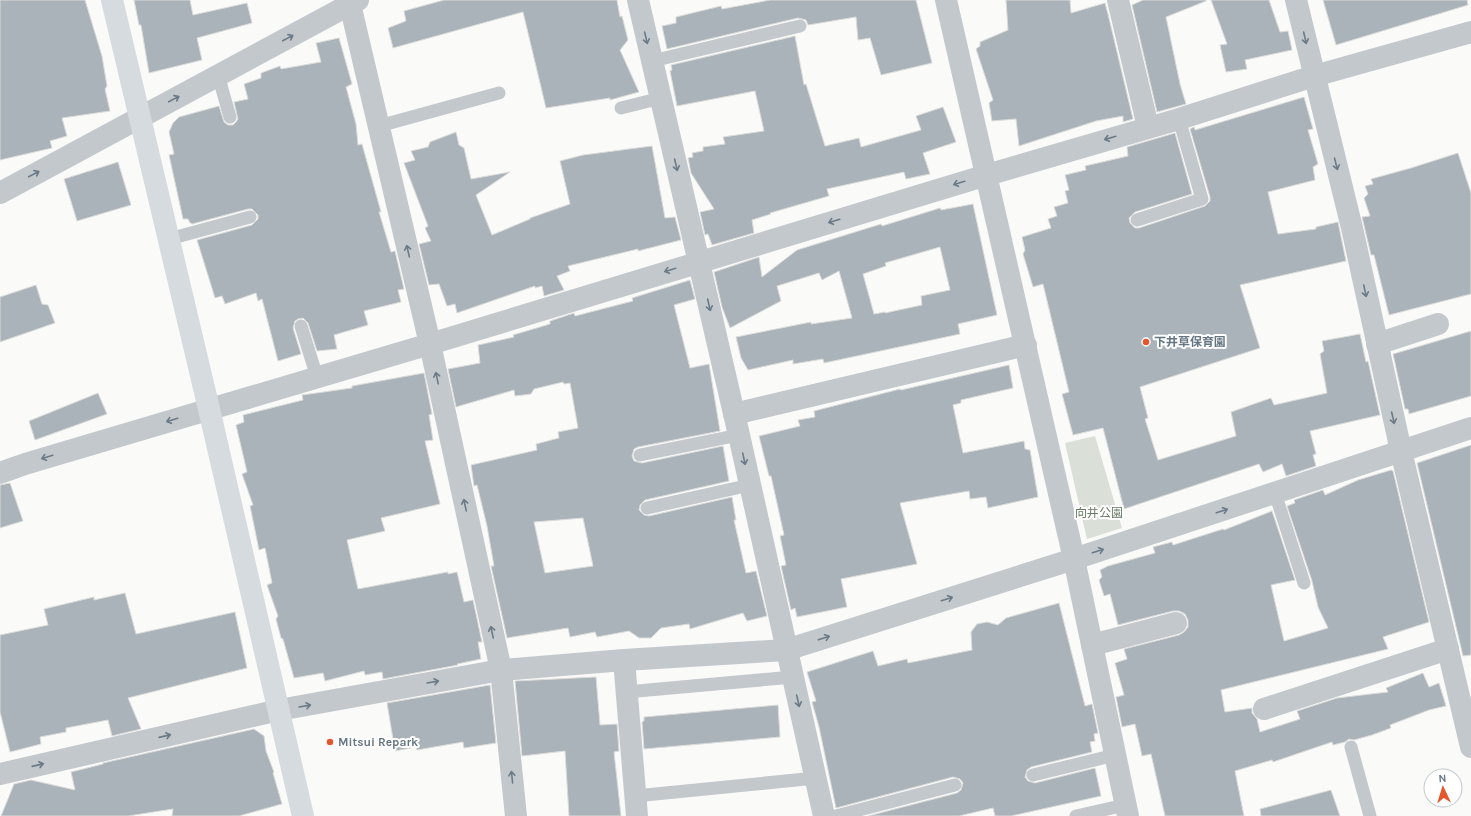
<svg xmlns="http://www.w3.org/2000/svg" width="1471" height="816" font-family="Karla,'Noto Sans JP',sans-serif">
  <style>
    .green { fill: #dadfd7 }
    .building { fill: #aab3b9; stroke: #dcdcda; fill-rule: evenodd }
    .lines { fill: none; stroke-linecap: round; stroke-linejoin: round }
    .lane { stroke: #c3c8cc; stroke-width: 13 }
    .street { stroke: #c3c8cc; stroke-width: 22 }
    .secondary { stroke: #d6dbdf; stroke-width: 22 }
    .oneway { stroke: #6a7a87 }
    .poi-dot { fill: #e4572e; stroke: #fff; stroke-width: 1.5 }
    .labels { text-anchor: middle; dominant-baseline: central; stroke-width: 4; stroke-linejoin: round; paint-order: stroke }
    .poi-label { font-size: 12px; font-weight: bold; fill: #657683; stroke: #fff; text-anchor: start }
    .park-label { font-size: 12px; fill: #687a64; stroke: #fff }
  </style>
  <rect width="100%" height="100%" fill="#fafaf8"/>
  <!-- green -->
  <polygon class="green" points="1095,436 1122,528 1087,539 1065,443"/>
  <!-- building -->
  <g class="building">
    <polygon points="0,0 85,0 102,56 107,86 105,89 110,111 62,118 67,136 50,141 52,148 0,160"/>
    <polygon points="134,0 190,0 193,15 247,3 252,23 197,38 202,60 149,73 141,25 139,25"/>
    <polygon points="444,0 617,0 620,17 622,16 628,40 620,50 639,92 610,100 610,98 546,108 523,12 393,48 388,28 406,21 404,11"/>
    <polygon points="770,0 916,0 932,63 881,75 870,38 858,40 856,17 808,25 806,20 798,18 667,49 662,26 676,23 676,17 721,6 722,9"/>
    <polygon points="1006,0 1070,0 1071,13 1105,3 1108,14 1133,119 1123,122 1123,116 1096,121 1019,146 1016,119 992,121 989,103 993,100 976,49 980,46 980,42 1008,30"/>
    <polygon points="1143,0 1206,0 1206,1 1166,17 1180,84 1186,104 1157,112 1132,5"/>
    <polygon points="1211,0 1269,0 1280,32 1288,31 1292,50 1245,60 1247,69 1226,72 1220,45 1227,44"/>
    <polygon points="1323,0 1467,0 1468,5 1336,45"/>
    <polygon points="795,36 804,85 806,84 825,146 859,138 861,147 921,130 916,116 943,107 956,142 923,153 930,174 906,179 904,172 827,189 829,196 770,213 771,214 752,220 754,233 712,245 708,234 705,235 700,212 714,209 691,173 688,158 693,157 692,153 703,151 703,147 725,144 723,137 764,131 755,91 677,106 670,71 672,70 671,65"/>
    <polygon points="339,38 352,84 346,87 356,124 358,145 362,144 381,212 379,212 391,252 395,251 404,289 398,290 401,302 364,311 368,325 334,335 337,349 317,351 308,323 303,318 298,319 295,321 293,328 301,354 278,361 262,299 258,301 256,293 225,304 222,296 215,298 197,240 252,225 258,219 258,215 252,209 248,209 192,224 191,223 190,223 188,219 183,219 169,155 174,154 169,132 173,123 179,117 219,106 224,122 228,125 233,125 236,122 238,119 234,102 248,99 244,84 261,78 261,73 280,66 281,69 321,62 316,43"/>
    <polygon points="1304,97 1313,129 1308,130 1318,164 1313,167 1315,180 1268,192 1278,234 1316,229 1316,227 1338,222 1346,261 1240,285 1260,348 1140,387 1148,418 1145,419 1158,460 1236,436 1231,412 1271,398 1274,405 1327,393 1320,354 1324,351 1322,341 1360,334 1366,362 1368,361 1380,415 1310,431 1316,454 1313,455 1316,466 1286,476 1282,464 1263,472 1259,464 1124,509 1103,428 1073,435 1062,394 1069,392 1043,284 1033,287 1023,254 1025,250 1022,237 1051,228 1048,219 1057,216 1054,207 1068,203 1065,191 1069,190 1065,175 1086,170 1085,166 1128,156 1127,147 1175,133 1192,194 1135,212 1129,218 1130,223 1135,228 1139,228 1205,206 1210,201 1210,197 1190,129 1194,127 1195,130"/>
    <polygon points="456,132 459,145 464,148 471,179 510,172 476,195 492,235 530,219 530,218 570,204 560,161 583,155 652,146 665,218 675,217 681,240 638,251 638,249 568,266 570,271 557,276 564,290 544,296 542,286 535,288 535,286 457,313 455,304 447,306 439,284 429,285 419,244 431,241 425,228 428,226 404,163 415,160 411,151 428,147 430,142"/>
    <polygon points="1458,153 1471,193 1471,294 1389,315 1374,255 1371,255 1362,217 1370,216 1364,198 1368,194 1365,186 1373,184 1371,179 1411,168"/>
    <polygon points="118,162 131,205 77,221 64,179"/>
    <path d="M973 204 997 315 958 324 960 334 824 363 823 359 793 364V360L748 370 741 358 736 337 811 322V324L852 318 839 271 822 280 819 273 777 286 781 301 730 328 722 307 714 272 759 257 762 277 797 250 881 224 882 226 940 208 941 210ZM940 247 950 290 921 296 922 305 885 313V312L874 314 863 274 886 266 885 263Z"/>
    <path d="M690 280 695 299 674 305 690 368 709 364 720 431 638 447 634 449 632 456 634 461 642 463 723 446 729 481 645 500 640 505 639 510 644 515 649 516 732 497 736 520H734L746 573 756 571 767 616 747 621 743 613 690 629 689 624 661 628 651 638H639L629 631 597 637 595 632 570 637 568 628 507 638 491 566H494L487 526 477 485 474 486 471 465 537 450 536 444 559 438 558 432 578 428 570 383 564 384 563 382 534 389 531 394 515 396 514 390 456 407 448 369 480 363 478 345 514 337 513 335 550 324V321L574 313 575 316 633 301 632 298ZM583 518 593 566 545 573 534 522Z"/>
    <polygon points="36,285 42,304 48,305 55,323 0,342 0,297"/>
    <polygon points="1471,331 1471,396 1409,414 1408,409 1405,409 1393,354"/>
    <polygon points="1009,365 1013,388 961,400 961,403 953,405 963,453 1024,441 1025,449 1030,450 1038,497 988,508 986,497 970,499 969,491 900,503 917,564 841,579 847,607 797,617 795,608 791,610 781,566 786,565 780,536 784,535 771,476 769,476 759,436 800,426 798,420 815,417 814,411 900,389 901,390"/>
    <polygon points="424,373 432,414 429,415 433,440 425,441 440,504 381,518 385,531 347,540 358,589 448,572 448,574 457,572 464,602 473,600 482,642 478,642 481,659 457,664 458,665 383,679 382,672 365,675 364,671 325,681 323,673 294,678 283,639 281,638 276,619 278,616 267,585 272,583 265,548 259,550 250,506 253,505 242,474 247,472 236,425 244,422 243,415 303,400 302,395 352,388 352,386"/>
    <polygon points="98,393 107,414 35,440 29,421"/>
    <polygon points="1471,445 1471,655 1463,656 1417,463"/>
    <polygon points="1391,470 1393,471 1429,622 1383,637 1388,649 1221,690 1225,712 1252,708 1252,713 1257,719 1260,732 1300,719 1297,711 1337,698 1388,692 1386,688 1423,673 1429,687 1439,683 1446,706 1429,710 1390,725 1391,728 1372,735 1354,740 1349,739 1345,742 1333,745 1332,742 1273,762 1272,760 1235,771 1244,816 1165,816 1151,754 1142,756 1135,724 1122,727 1116,697 1124,695 1115,663 1127,659 1124,649 1179,635 1184,632 1188,627 1188,620 1185,614 1179,611 1173,611 1118,625 1110,594 1104,596 1099,580 1102,577 1100,570 1108,566 1155,553 1153,547 1172,542 1173,545 1223,529 1224,530 1272,511 1295,580 1271,585 1284,641 1328,628 1318,607 1312,581 1287,506 1295,503 1294,500 1323,490 1325,495 1358,480"/>
    <polygon points="10,483 23,521 0,528 0,485"/>
    <polygon points="125,593 136,634 235,612 247,668 128,698 141,729 112,736 108,720 66,728 66,732 40,737 41,744 10,752 0,712 0,635 48,625 44,609 94,597 94,600"/>
    <polygon points="1059,603 1085,706 1092,704 1098,733 1094,734 1095,741 1090,742 1092,752 1031,767 1027,770 1025,777 1028,781 1035,783 1095,768 1101,796 1011,816 995,816 993,808 959,816 868,816 957,793 961,790 963,783 960,779 953,777 836,808 819,727 812,702 816,701 807,672 873,651 878,666 907,659 908,663 972,650 971,632 977,624 987,622 998,625 1006,618"/>
    <polygon points="596,677 600,725 617,724 619,751 614,752 621,816 569,816 565,751 522,756 515,681"/>
    <polygon points="490,685 496,743 464,748 463,742 417,750 416,747 395,751 387,703"/>
    <polygon points="778,705 780,737 644,749 642,722 644,721 644,717"/>
    <polygon points="254,729 264,736 266,751 274,772 273,773 282,804 239,816 172,816 173,809 128,816 1,816 14,784 31,780 75,790 71,772 103,764 103,763"/>
    <polygon points="1331,790 1340,816 1261,816 1260,809"/>
  </g>
  <g class="lines">
    <!-- lane -->
    <g class="lane">
      <polyline points="652,61 800,26"/>
      <polyline points="218,75 230,117"/>
      <polyline points="621,108 661,98"/>
      <polyline points="379,126 499,93"/>
      <polyline points="1137,220 1202,199 1179,119"/>
      <polyline points="169,239 250,217"/>
      <polyline points="301,326 317,377"/>
      <polyline points="640,455 739,435"/>
      <polyline points="1275,493 1304,583"/>
      <polyline points="647,508 750,485"/>
      <polyline points="626,692 793,677"/>
      <polyline points="1351,747 1370,816"/>
      <polyline points="1033,775 1115,755"/>
      <polyline points="635,796 816,778"/>
      <polyline points="836,816 955,785"/>
      <polyline points="1076,816 1125,805"/>
    </g>
    <!-- street -->
    <g class="street">
      <polyline points="349,0 430,344 501,670 516,816"/>
      <polyline points="638,0 739,435 824,816"/>
      <polyline points="946,0 1074,559 1128,816"/>
      <polyline points="1118,0 1148,127"/>
      <polyline points="1296,0 1352,228 1401,451 1471,747"/>
      <polyline points="0,193 358,0"/>
      <polyline points="1377,344 1438,324"/>
      <polyline points="734,414 1026,345"/>
      <polyline points="0,473 25,464 430,344 987,175 1179,119 1314,76 1471,32"/>
      <polyline points="1092,645 1176,623"/>
      <polyline points="624,660 637,816"/>
      <polyline points="1264,709 1448,649"/>
      <polyline points="0,774 279,710 501,670 624,660 786,650 1074,559 1471,428"/>
    </g>
    <!-- secondary -->
    <polyline class="secondary" points="112,0 209,409 303,816"/>
  </g>
  <!-- one-way arrows -->
  <defs><path id="oneway-shaft" d="M-6 0H5M1.5-3L5.5 0L1.5 3" fill="none" stroke-width="1.6" stroke-linecap="round" stroke-linejoin="round"/></defs>
  <g class="oneway">
    <use href="#oneway-shaft" transform="translate(288 38) rotate(-28)"/>
    <use href="#oneway-shaft" transform="translate(646 38) rotate(77)"/>
    <use href="#oneway-shaft" transform="translate(1305 38) rotate(77)"/>
    <use href="#oneway-shaft" transform="translate(174 99) rotate(-28)"/>
    <use href="#oneway-shaft" transform="translate(1110 138) rotate(164)"/>
    <use href="#oneway-shaft" transform="translate(1336 164) rotate(76)"/>
    <use href="#oneway-shaft" transform="translate(676 165) rotate(77)"/>
    <use href="#oneway-shaft" transform="translate(34 174) rotate(-28)"/>
    <use href="#oneway-shaft" transform="translate(959 183) rotate(163)"/>
    <use href="#oneway-shaft" transform="translate(834 221) rotate(163)"/>
    <use href="#oneway-shaft" transform="translate(408 251) rotate(-103)"/>
    <use href="#oneway-shaft" transform="translate(670 270) rotate(163)"/>
    <use href="#oneway-shaft" transform="translate(1365 291) rotate(78)"/>
    <use href="#oneway-shaft" transform="translate(709 305) rotate(77)"/>
    <use href="#oneway-shaft" transform="translate(437 378) rotate(-102)"/>
    <use href="#oneway-shaft" transform="translate(1393 418) rotate(77)"/>
    <use href="#oneway-shaft" transform="translate(172 420) rotate(163)"/>
    <use href="#oneway-shaft" transform="translate(47 457) rotate(163)"/>
    <use href="#oneway-shaft" transform="translate(744 459) rotate(78)"/>
    <use href="#oneway-shaft" transform="translate(465 505) rotate(-102)"/>
    <use href="#oneway-shaft" transform="translate(1222 511) rotate(-18)"/>
    <use href="#oneway-shaft" transform="translate(1098 551) rotate(-18)"/>
    <use href="#oneway-shaft" transform="translate(947 599) rotate(-18)"/>
    <use href="#oneway-shaft" transform="translate(492 632) rotate(-102)"/>
    <use href="#oneway-shaft" transform="translate(824 638) rotate(-18)"/>
    <use href="#oneway-shaft" transform="translate(433 682) rotate(-10)"/>
    <use href="#oneway-shaft" transform="translate(798 701) rotate(77)"/>
    <use href="#oneway-shaft" transform="translate(305 706) rotate(-10)"/>
    <use href="#oneway-shaft" transform="translate(165 736) rotate(-13)"/>
    <use href="#oneway-shaft" transform="translate(38 765) rotate(-13)"/>
    <use href="#oneway-shaft" transform="translate(512 777) rotate(-96)"/>
  </g>
  <!-- markers -->
  <g class="poi-dot">
    <circle cx="1146" cy="342" r="4"/>
    <circle cx="330" cy="742" r="4"/>
  </g>
  <g class="labels">
    <!-- poi labels -->
    <g class="poi-label">
      <text x="1154" y="342">下井草保育園</text>
      <text x="338" y="742">Mitsui Repark</text>
    </g>
    <!-- park labels -->
    <g class="park-label">
      <text x="1099" y="513">向井公園</text>
    </g>
  </g>
  <!-- north arrow -->
  <g transform="translate(1443 788) rotate(356)"><circle r="19" fill="#ffffff" stroke="#c1c8cd"/>
  <path d="M0-3L7 15L0 10L-7 15Z" fill="#e4572e"/>
  <text y="-6" font-size="11" font-weight="bold" text-anchor="middle" fill="#657683">N</text>
  </g>
</svg>
